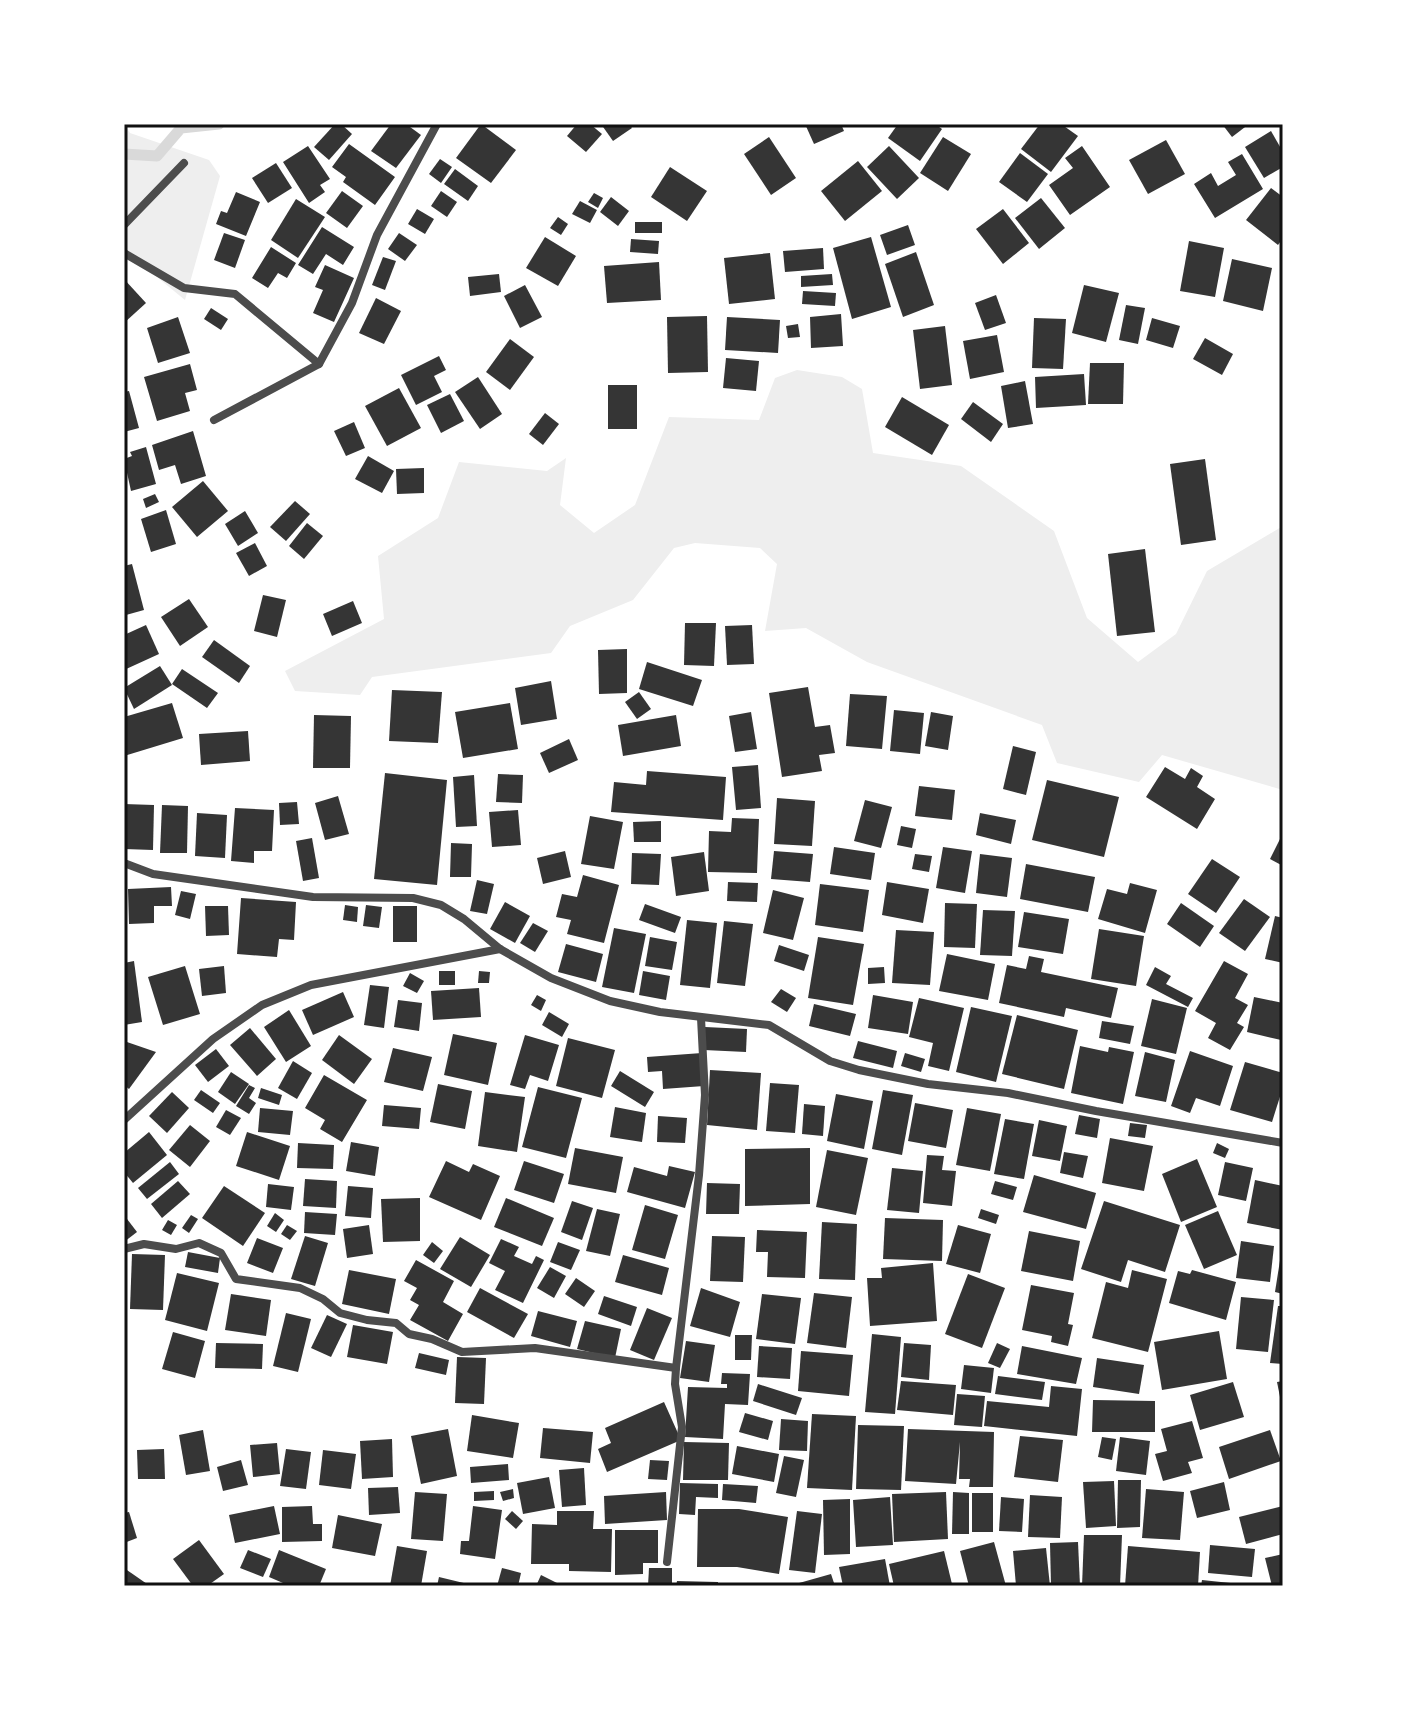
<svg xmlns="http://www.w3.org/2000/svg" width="1407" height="1710" font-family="Helvetica,sans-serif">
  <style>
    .green { fill: #eee }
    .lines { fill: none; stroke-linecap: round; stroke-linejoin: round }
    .stream { stroke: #d9d9d9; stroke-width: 11 }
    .building { fill: #353535 }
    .minor { stroke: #4c4c4c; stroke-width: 8 }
    .neatline { fill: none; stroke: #111; stroke-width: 3 }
  </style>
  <rect width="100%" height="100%" fill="#fff"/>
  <!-- green -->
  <g class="green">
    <polygon points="124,124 130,133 209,160 220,176 185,300 124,250"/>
    <polygon points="797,370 842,377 862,389 873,453 961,466 1054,531 1087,618 1138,662 1176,634 1207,571 1283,526 1283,790 1162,755 1139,782 1057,763 1042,725 867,662 806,628 765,631 777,564 760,548 695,543 674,548 633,600 570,626 551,653 372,677 360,695 295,691 285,671 384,619 378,556 438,518 459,462 547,471 566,458 560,505 594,533 635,505 669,417 759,420 775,378"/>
  </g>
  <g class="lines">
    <!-- stream -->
    <polyline class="stream" points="124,154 157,156 181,128 219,124"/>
  </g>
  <!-- building -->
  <g class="building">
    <polygon points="335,124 341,124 352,134 329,160 314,147"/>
    <polygon points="391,124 406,124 421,135 396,168 371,151"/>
    <polygon points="481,124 516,150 491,183 456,158"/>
    <polygon points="577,124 590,124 602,134 586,152 567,136"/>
    <polygon points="601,124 629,124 632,128 613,141"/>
    <polygon points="805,124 841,124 844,131 814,144"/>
    <polygon points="898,124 935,124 942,129 920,161 888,138"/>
    <polygon points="1040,124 1061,124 1078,136 1051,172 1021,149"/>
    <polygon points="1222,124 1249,124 1232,137"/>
    <polygon points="1271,131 1283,152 1283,167 1264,178 1245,147"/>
    <polygon points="769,137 796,178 771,195 744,154"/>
    <polygon points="943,137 971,154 948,191 920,173"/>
    <polygon points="1166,140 1185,174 1148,194 1129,160"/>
    <polygon points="349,144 395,177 375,205 343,182 346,177 332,167"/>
    <polygon points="308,146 330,179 320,185 325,192 309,203 283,162"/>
    <polygon points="889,146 919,178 897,199 867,167"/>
    <polygon points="1082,146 1110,187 1070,215 1049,185 1073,168 1065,158"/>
    <polygon points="1020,153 1048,174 1027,202 999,182"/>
    <polygon points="1242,154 1263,189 1215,218 1194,184 1211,173 1218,186 1236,175 1228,162"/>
    <polygon points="440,159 452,167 441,183 429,174"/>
    <polygon points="858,161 882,191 845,221 821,191"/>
    <polygon points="276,163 292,188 268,203 252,178"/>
    <polygon points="670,167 707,191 687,221 651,197"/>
    <polygon points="455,169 478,186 468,201 444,184"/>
    <polygon points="1271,188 1283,197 1283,238 1278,245 1246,220"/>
    <polygon points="342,191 363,206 347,228 326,213"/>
    <polygon points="441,191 457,202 447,217 431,206"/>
    <polygon points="236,192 260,202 246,236 216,224 221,211 227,213"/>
    <polygon points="594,193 603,198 598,208 588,202"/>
    <polygon points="611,197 629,211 618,226 600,212"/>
    <polygon points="1041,198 1065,228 1039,249 1015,218"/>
    <polygon points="296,199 325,217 298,258 271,240"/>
    <polygon points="580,201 597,210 590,223 572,214"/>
    <polygon points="417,209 434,219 425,234 408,224"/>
    <polygon points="1003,209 1029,243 1003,264 976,229"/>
    <polygon points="558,217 568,224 561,235 550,228"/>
    <rect x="635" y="222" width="27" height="11"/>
    <polygon points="908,225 915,245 887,255 880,235"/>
    <polygon points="322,227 354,247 343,265 326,254 313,274 298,265"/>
    <polygon points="224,233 245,240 235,268 214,260"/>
    <polygon points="399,233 417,245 405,261 388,249"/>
    <polygon points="545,237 576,256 558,286 526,268"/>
    <polygon points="871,237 891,307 852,319 833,248"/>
    <polygon points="631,239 659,241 658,254 630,252"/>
    <polygon points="1189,241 1224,248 1215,297 1180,291"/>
    <polygon points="271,247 296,263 287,278 278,273 268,288 252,278"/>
    <polygon points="823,248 824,269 785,272 783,251"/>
    <polygon points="916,252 934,305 903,317 885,264"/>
    <polygon points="770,253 775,299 729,304 724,258"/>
    <polygon points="383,257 396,261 385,290 372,285"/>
    <polygon points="1232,259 1272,268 1263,311 1223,301"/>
    <polygon points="659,262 661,300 607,303 604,266"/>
    <polygon points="325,265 354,278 334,322 313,313 323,290 315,287"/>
    <polygon points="499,274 501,292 470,296 468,277"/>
    <polygon points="832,274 833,285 801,287 801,276"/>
    <polygon points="124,279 146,303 124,323"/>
    <polygon points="525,285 542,317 520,328 504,296"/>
    <polygon points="1084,285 1119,293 1106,342 1072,333"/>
    <polygon points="803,291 836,293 835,306 802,304"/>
    <polygon points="996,295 1006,323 985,330 975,303"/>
    <polygon points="376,298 401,311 384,344 359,333"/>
    <polygon points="1126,305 1145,308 1138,344 1119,340"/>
    <polygon points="211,308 228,319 221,330 204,319"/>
    <polygon points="841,314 843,346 811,348 810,317"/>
    <polygon points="707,316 708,372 668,373 667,317"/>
    <polygon points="178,317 190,353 158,363 147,328"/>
    <polygon points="727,317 780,320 778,353 725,350"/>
    <polygon points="1034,318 1066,319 1063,369 1032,368"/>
    <polygon points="1152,318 1180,326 1173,348 1146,340"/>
    <polygon points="798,324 800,337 788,338 786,326"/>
    <polygon points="945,326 952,385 920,389 913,330"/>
    <polygon points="997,335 1004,372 970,379 963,341"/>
    <polygon points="1205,338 1233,354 1222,375 1193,359"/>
    <polygon points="510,339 534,357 510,390 486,372"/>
    <polygon points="439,356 446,370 434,376 442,392 416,405 401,375"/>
    <polygon points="726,358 759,361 756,391 723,388"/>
    <polygon points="1090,363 1124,363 1123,404 1088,404"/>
    <polygon points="190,364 197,390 185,393 190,411 157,421 144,377"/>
    <polygon points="1084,374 1086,405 1036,408 1035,377"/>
    <polygon points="478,377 502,414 480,429 455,392"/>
    <polygon points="1025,381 1033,424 1008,428 1001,386"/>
    <rect x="608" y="385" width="29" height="44"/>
    <polygon points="399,388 421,428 387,446 365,406"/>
    <polygon points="129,391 139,428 124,432 124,392"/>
    <polygon points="450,394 464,421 441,433 427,405"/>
    <polygon points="902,397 949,425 932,455 885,427"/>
    <polygon points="973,402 1003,424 991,442 961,419"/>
    <polygon points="545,413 559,424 543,445 529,434"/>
    <polygon points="354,422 365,448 346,456 334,431"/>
    <polygon points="193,431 206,476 181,484 175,465 159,470 152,445"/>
    <polygon points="146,447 156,484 131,491 124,459 132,456 130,452"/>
    <polygon points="368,456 394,471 382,493 355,479"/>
    <polygon points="1205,459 1216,540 1181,545 1170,464"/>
    <polygon points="424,468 424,493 397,494 396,469"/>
    <polygon points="203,481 228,511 197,537 172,507"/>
    <polygon points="155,494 159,502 146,508 143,499"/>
    <polygon points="295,501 310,514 286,541 270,527"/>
    <polygon points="166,510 176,544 151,552 141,519"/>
    <polygon points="245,511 258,533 238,546 225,524"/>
    <polygon points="307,523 323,536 304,559 289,546"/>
    <polygon points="255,543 267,566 249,576 236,553"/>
    <polygon points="1145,549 1155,632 1117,636 1108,554"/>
    <polygon points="132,564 144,610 126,615 124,566"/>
    <polygon points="263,595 286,600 277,637 254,631"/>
    <polygon points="189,599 208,627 180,646 161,617"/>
    <polygon points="353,601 362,623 332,636 323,614"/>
    <polygon points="685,623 716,623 714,666 684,665"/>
    <polygon points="146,625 159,654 124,670 124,635"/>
    <polygon points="752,625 754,664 727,665 725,626"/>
    <polygon points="214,640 250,666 239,683 202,657"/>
    <polygon points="627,649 627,693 599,694 598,650"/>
    <polygon points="647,662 702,680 693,706 639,689"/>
    <polygon points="160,666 172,685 134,709 124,688"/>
    <polygon points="182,669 218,693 207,708 172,684"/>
    <polygon points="551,681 557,719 521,725 515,688"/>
    <polygon points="808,687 815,727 830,725 835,753 819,755 822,771 782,777 769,693"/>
    <polygon points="392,690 442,692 438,743 389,741"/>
    <polygon points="639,692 651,709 637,719 625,702"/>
    <polygon points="850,694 887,696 882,749 846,746"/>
    <polygon points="172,703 183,738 124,756 124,717"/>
    <polygon points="510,703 518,749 463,758 455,712"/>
    <polygon points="894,710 924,713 920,754 890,751"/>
    <polygon points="751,712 757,749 735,752 729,716"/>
    <polygon points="931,712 953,716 948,750 925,746"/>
    <polygon points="314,715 351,716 350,768 313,768"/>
    <polygon points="676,715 681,746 623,756 618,725"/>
    <polygon points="248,731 250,761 201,765 199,734"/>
    <polygon points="569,739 578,760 549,773 540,753"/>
    <polygon points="1013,746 1036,752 1026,795 1003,789"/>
    <polygon points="758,765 761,808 736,810 732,767"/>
    <polygon points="1165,767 1185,779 1191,768 1203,776 1197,787 1215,799 1197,829 1146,797"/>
    <polygon points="647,771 726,777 723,820 611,812 614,782 646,785"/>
    <polygon points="385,773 447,780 437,885 374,879"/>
    <polygon points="498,774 523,775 522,803 496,802"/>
    <polygon points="474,775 477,826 456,827 453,777"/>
    <polygon points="1047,780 1119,797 1104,857 1032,840"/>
    <polygon points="919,786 955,790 952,820 915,816"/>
    <polygon points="338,796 349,834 325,840 315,803"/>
    <polygon points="777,798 815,801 812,846 774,844"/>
    <polygon points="865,800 892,807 881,848 854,841"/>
    <polygon points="297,802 299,824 280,825 279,803"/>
    <polygon points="124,804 154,805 153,850 124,849"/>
    <polygon points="162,805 188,806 187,853 160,853"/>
    <polygon points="235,808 274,810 272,851 254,851 254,863 231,861"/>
    <polygon points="518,810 521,845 492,847 489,812"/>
    <polygon points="197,813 227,815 225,858 195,856"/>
    <polygon points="980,813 1016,820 1011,844 976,835"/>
    <polygon points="590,816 623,822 614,869 581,864"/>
    <polygon points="732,818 759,819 757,873 708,872 709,831 731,832"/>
    <polygon points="661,821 661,842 634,842 633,822"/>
    <polygon points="901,826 916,829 912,848 897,845"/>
    <polygon points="1283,833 1283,866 1270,859"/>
    <polygon points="312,838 319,878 303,881 296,841"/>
    <polygon points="451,843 472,844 471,877 450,877"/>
    <polygon points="834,847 875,853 871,880 830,874"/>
    <polygon points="943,847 972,851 965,893 936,888"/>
    <polygon points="565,851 571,877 543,884 537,858"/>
    <polygon points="774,851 813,854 810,882 771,879"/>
    <polygon points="704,852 709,891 676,896 671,857"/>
    <polygon points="632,853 661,854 659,885 631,884"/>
    <polygon points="915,854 932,856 929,872 912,869"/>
    <polygon points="980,854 1012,858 1007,897 976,893"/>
    <polygon points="1212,859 1240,877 1216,913 1188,894"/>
    <polygon points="1026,864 1095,877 1088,912 1020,899"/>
    <polygon points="583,875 619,885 604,943 567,934 571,920 556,917 562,894 577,897"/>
    <polygon points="477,880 494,884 487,914 470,911"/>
    <polygon points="728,882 758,883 757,902 727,901"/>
    <polygon points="887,882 929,889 923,923 882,915"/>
    <polygon points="1130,883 1157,890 1145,933 1098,919 1107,889 1127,894"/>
    <polygon points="820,884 869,890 863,932 815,925"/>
    <polygon points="171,887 172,906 154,906 154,923 129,924 128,889"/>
    <polygon points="773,890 804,898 793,940 763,933"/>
    <polygon points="181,891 196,894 190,919 175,915"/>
    <polygon points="241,898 296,902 294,940 279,939 277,957 237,954"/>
    <polygon points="1244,899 1270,917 1245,951 1219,933"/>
    <polygon points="505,902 530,916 515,943 490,929"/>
    <polygon points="945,903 977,904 975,948 944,947"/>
    <polygon points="1181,903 1214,926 1200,947 1167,924"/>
    <polygon points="645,904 681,917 675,933 639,920"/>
    <polygon points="345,905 358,907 357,922 343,920"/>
    <polygon points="366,905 382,907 379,928 363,926"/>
    <polygon points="205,906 228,906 229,935 206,936"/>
    <rect x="393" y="906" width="24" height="36"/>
    <polygon points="983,910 1015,911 1012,956 980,955"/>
    <polygon points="1024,912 1069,919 1063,954 1018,947"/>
    <polygon points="1275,916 1283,918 1283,963 1265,959"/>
    <polygon points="687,920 717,923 710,988 680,985"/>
    <polygon points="724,921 753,924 745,986 717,983"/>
    <polygon points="533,923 548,931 535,952 520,943"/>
    <polygon points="614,928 646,934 634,993 602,987"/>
    <polygon points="1099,929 1144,936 1136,986 1091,979"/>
    <polygon points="896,930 934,932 930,985 892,983"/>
    <polygon points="650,937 677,942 672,970 645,966"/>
    <polygon points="818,937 864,944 853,1005 808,998"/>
    <polygon points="566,944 603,954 596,982 558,972"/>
    <polygon points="779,945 809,955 804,971 774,961"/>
    <polygon points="947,954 995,964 988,1000 939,991"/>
    <polygon points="1029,956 1044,959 1041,972 1118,988 1111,1018 1066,1008 1064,1017 999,1003 1007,965 1026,969"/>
    <polygon points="134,961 142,1022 124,1025 124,963"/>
    <polygon points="1224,961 1248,974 1235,998 1248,1005 1237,1023 1244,1027 1230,1050 1208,1038 1216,1023 1195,1011"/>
    <polygon points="185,966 200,1014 163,1025 148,977"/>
    <polygon points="224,966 226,993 202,996 199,969"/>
    <polygon points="884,967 885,983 868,984 868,968"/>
    <polygon points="1155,967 1171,976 1166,984 1193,998 1188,1007 1146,985"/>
    <rect x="439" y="971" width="16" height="14"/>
    <polygon points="479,971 490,972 489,983 478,983"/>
    <polygon points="643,971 670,976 666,1000 639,995"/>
    <polygon points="410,973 424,981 417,993 403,986"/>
    <polygon points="370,985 389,987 384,1028 364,1025"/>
    <polygon points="479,988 481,1017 433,1020 431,991"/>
    <polygon points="781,989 796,998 787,1012 771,1002"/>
    <polygon points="343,992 354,1017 313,1035 302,1010"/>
    <polygon points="537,995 546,1000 541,1011 531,1005"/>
    <polygon points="873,995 913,1002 908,1034 868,1028"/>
    <polygon points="1254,997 1283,1003 1281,1040 1247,1032"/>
    <polygon points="919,998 964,1008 949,1071 928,1066 933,1043 909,1037"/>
    <polygon points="1152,999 1187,1008 1176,1054 1141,1046"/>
    <polygon points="398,1000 422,1003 419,1031 394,1027"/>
    <polygon points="814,1004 856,1014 850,1036 809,1026"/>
    <polygon points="971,1007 1012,1016 996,1082 956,1072"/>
    <polygon points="289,1010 311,1046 286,1062 264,1027"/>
    <polygon points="549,1012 569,1024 562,1037 542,1025"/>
    <polygon points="1017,1015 1078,1030 1064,1089 1002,1074"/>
    <polygon points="1102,1021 1134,1026 1130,1044 1099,1038"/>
    <polygon points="705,1027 747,1029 746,1052 704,1050"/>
    <polygon points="250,1028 276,1059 257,1076 230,1045"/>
    <polygon points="453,1034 497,1043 488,1085 444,1075"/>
    <polygon points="339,1035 372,1059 354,1084 322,1060"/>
    <polygon points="525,1035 559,1045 548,1081 530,1075 525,1089 510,1085"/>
    <polygon points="568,1038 615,1050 602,1098 556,1086"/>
    <polygon points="124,1041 156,1052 129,1089 124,1085"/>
    <polygon points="858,1041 897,1051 893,1068 853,1058"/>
    <polygon points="1080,1046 1108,1052 1109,1047 1134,1052 1123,1104 1071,1093"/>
    <polygon points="393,1048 432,1057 423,1091 384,1082"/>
    <polygon points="216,1049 229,1066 208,1082 195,1065"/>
    <polygon points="1190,1051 1233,1066 1220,1106 1196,1098 1190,1113 1171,1106"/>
    <polygon points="1145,1052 1175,1060 1166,1102 1135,1096"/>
    <polygon points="702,1053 704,1086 663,1089 662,1071 648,1072 647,1057"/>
    <polygon points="905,1053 925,1059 921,1072 901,1066"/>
    <polygon points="293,1061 312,1073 297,1099 278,1088"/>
    <polygon points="1245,1062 1283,1073 1283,1087 1272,1122 1230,1110"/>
    <polygon points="710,1070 761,1073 757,1130 707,1125"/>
    <polygon points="620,1071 654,1092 645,1107 611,1086"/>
    <polygon points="231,1072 249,1084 235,1104 218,1092"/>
    <polygon points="324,1075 367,1100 342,1142 320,1129 325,1120 305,1108"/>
    <polygon points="770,1083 799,1085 795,1133 766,1131"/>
    <polygon points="438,1084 472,1091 465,1129 430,1122"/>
    <polygon points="249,1085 255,1088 249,1098 256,1103 249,1114 236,1106"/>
    <polygon points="538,1087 582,1098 566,1158 522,1147"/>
    <polygon points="261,1088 282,1095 279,1105 258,1098"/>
    <polygon points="201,1090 220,1103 213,1113 194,1100"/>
    <polygon points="883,1090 913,1095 902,1155 872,1149"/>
    <polygon points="172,1092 189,1108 167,1133 149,1116"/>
    <polygon points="485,1092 525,1097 517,1152 478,1146"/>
    <polygon points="836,1094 873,1101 864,1149 827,1141"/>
    <polygon points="915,1103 953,1110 946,1148 908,1141"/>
    <polygon points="804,1104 825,1106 823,1136 802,1134"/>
    <polygon points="384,1105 421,1108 419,1129 382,1126"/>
    <polygon points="615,1107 646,1113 642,1142 610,1137"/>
    <polygon points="260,1108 293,1111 290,1135 258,1132"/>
    <polygon points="967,1108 1001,1114 990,1171 956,1165"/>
    <polygon points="226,1110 241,1118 230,1135 216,1127"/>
    <polygon points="1079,1115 1100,1119 1097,1138 1075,1134"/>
    <polygon points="658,1116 687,1118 685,1143 657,1142"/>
    <polygon points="1005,1119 1034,1124 1024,1179 994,1174"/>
    <polygon points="1039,1120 1067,1126 1060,1161 1032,1156"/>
    <polygon points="1130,1123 1147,1125 1145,1138 1128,1136"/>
    <polygon points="190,1125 210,1141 190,1167 169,1150"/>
    <polygon points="149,1132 167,1155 133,1183 124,1172 124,1153"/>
    <polygon points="247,1132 290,1146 279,1180 236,1166"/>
    <polygon points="1110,1138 1153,1146 1144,1191 1102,1183"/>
    <polygon points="351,1142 379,1147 375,1176 346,1171"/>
    <polygon points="298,1143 334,1145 333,1169 297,1168"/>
    <polygon points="1217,1143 1229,1149 1225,1158 1213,1153"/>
    <polygon points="575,1148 623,1157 616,1193 568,1184"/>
    <polygon points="810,1148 810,1204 745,1206 745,1149"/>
    <polygon points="827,1150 868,1158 856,1215 816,1207"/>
    <polygon points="1064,1152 1088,1156 1083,1178 1060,1173"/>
    <polygon points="927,1155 944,1156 942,1170 956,1171 952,1206 923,1203"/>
    <polygon points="1197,1159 1217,1207 1181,1222 1162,1174"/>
    <polygon points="446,1161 469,1172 473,1164 500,1176 481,1220 429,1197"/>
    <polygon points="524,1161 564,1174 554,1203 514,1190"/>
    <polygon points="170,1162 179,1174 147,1199 138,1188"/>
    <polygon points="1225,1162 1253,1168 1246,1201 1218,1195"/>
    <polygon points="669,1166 695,1172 685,1208 627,1192 634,1167 667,1176"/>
    <polygon points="892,1168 923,1171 919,1213 887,1210"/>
    <polygon points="1034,1175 1096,1193 1086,1229 1023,1212"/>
    <polygon points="305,1179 337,1181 336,1208 303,1206"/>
    <polygon points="1255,1180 1283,1186 1283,1230 1247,1223"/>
    <polygon points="178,1181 190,1194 162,1218 151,1204"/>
    <polygon points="995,1181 1017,1187 1013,1200 991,1194"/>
    <polygon points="707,1183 740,1184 739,1214 706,1214"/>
    <polygon points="268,1184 294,1187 291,1210 266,1207"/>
    <polygon points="224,1186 265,1213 243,1246 202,1218"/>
    <polygon points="348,1186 373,1188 371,1218 345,1216"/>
    <polygon points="420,1198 420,1241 383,1242 381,1199"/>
    <polygon points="506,1198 554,1218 542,1246 494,1227"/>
    <polygon points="572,1201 593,1208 582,1240 561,1232"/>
    <polygon points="1104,1201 1180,1225 1165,1272 1128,1260 1121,1282 1081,1269"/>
    <polygon points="645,1205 678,1215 665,1259 632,1250"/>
    <polygon points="597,1209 620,1214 610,1256 586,1251"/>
    <polygon points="981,1209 999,1215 996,1224 978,1218"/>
    <polygon points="1218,1211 1237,1255 1204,1269 1185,1225"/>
    <polygon points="305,1212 337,1214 335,1235 304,1233"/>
    <polygon points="275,1213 284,1220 276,1232 267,1226"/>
    <polygon points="124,1215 137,1232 124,1242"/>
    <polygon points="191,1215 198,1219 189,1233 182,1228"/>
    <polygon points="885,1218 943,1220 942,1261 883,1259"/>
    <polygon points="168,1220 177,1225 171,1235 162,1230"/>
    <polygon points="822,1222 857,1224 855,1280 819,1279"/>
    <polygon points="287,1225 297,1231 290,1240 281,1234"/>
    <polygon points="369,1225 373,1254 347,1258 343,1229"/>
    <polygon points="958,1225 991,1234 980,1273 946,1264"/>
    <polygon points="757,1230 807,1232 805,1278 767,1277 768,1252 756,1252"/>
    <polygon points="1029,1231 1080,1241 1073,1281 1021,1271"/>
    <polygon points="305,1236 328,1243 315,1286 291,1279"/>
    <polygon points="712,1236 745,1237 743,1282 710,1281"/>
    <polygon points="460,1237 490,1255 471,1287 440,1269"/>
    <polygon points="257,1238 283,1248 273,1273 247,1263"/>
    <polygon points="501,1239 519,1247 514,1256 532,1264 536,1256 544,1260 523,1303 495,1290 505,1271 489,1263"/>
    <polygon points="1241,1241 1274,1246 1270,1282 1236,1278"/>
    <polygon points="432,1242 443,1251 434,1263 423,1255"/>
    <polygon points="558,1242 580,1250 571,1270 550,1262"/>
    <polygon points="188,1252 220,1258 218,1273 185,1267"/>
    <polygon points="132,1254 165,1255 163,1310 130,1309"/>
    <polygon points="1281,1254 1283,1254 1283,1294 1275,1292"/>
    <polygon points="623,1255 669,1268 662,1295 615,1282"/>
    <polygon points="416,1260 454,1281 443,1302 463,1314 448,1341 410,1320 419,1305 410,1300 417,1288 404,1281"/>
    <polygon points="933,1263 937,1321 870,1326 867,1278 882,1278 881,1268"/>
    <polygon points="550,1267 566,1276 554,1298 537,1288"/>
    <polygon points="349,1270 396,1279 389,1314 342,1304"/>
    <polygon points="1132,1270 1167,1279 1148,1352 1092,1338 1106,1282 1128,1288"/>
    <polygon points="1192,1270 1236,1282 1226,1320 1169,1303 1178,1271 1190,1274"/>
    <polygon points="177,1273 219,1283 207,1331 165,1320"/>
    <polygon points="968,1274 1005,1288 982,1348 945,1334"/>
    <polygon points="576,1278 595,1291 584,1307 565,1294"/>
    <polygon points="1031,1285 1074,1293 1068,1324 1073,1325 1068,1346 1051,1342 1052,1336 1022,1330"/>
    <polygon points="480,1288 528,1314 514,1338 467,1312"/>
    <polygon points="701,1288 740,1302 730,1337 690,1326"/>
    <polygon points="814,1293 852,1297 846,1348 807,1343"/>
    <polygon points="231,1294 271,1300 266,1336 225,1330"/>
    <polygon points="762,1294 801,1298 795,1344 756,1339"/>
    <polygon points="604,1296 637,1307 631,1326 598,1314"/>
    <polygon points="1241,1297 1274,1300 1268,1352 1236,1349"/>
    <polygon points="1278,1306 1283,1306 1283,1364 1270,1363"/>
    <polygon points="647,1308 672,1318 654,1360 630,1350"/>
    <polygon points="538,1311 577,1321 570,1347 531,1336"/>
    <polygon points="286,1313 311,1319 298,1372 273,1366"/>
    <polygon points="327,1315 347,1324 331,1357 311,1348"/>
    <polygon points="585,1321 621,1329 615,1358 577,1349"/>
    <polygon points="353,1325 393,1332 387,1364 347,1357"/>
    <polygon points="1219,1331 1227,1379 1162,1390 1154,1342"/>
    <polygon points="173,1332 205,1341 195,1378 162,1369"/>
    <polygon points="872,1334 901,1337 895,1414 865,1412"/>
    <polygon points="735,1335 752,1335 751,1360 735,1360"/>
    <polygon points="686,1341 715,1345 709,1382 680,1378"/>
    <polygon points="216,1343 263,1344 262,1369 215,1368"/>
    <polygon points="904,1343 931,1345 929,1380 901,1377"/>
    <polygon points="997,1343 1010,1349 1000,1368 988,1363"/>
    <polygon points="759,1346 792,1348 790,1379 757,1377"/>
    <polygon points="1022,1346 1082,1358 1076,1384 1017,1374"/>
    <polygon points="801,1351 853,1355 849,1396 798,1391"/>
    <polygon points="419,1353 449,1360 446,1375 415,1368"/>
    <polygon points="457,1357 486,1358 484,1404 455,1403"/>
    <polygon points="1097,1358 1144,1365 1139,1394 1093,1387"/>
    <polygon points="964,1365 994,1368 991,1393 961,1389"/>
    <polygon points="722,1373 750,1374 748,1405 725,1404 723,1439 685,1437 688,1387 727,1388 727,1384 721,1384"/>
    <polygon points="998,1376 1045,1382 1042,1400 995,1394"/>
    <polygon points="901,1381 956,1385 953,1415 897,1410"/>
    <polygon points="1283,1381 1283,1407 1282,1407 1277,1382"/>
    <polygon points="1233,1382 1244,1417 1200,1430 1190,1395"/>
    <polygon points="758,1384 802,1398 796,1415 753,1401"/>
    <polygon points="1051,1386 1082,1389 1077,1436 984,1426 987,1401 1049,1407"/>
    <polygon points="957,1394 985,1396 982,1427 954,1425"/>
    <polygon points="1093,1400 1155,1401 1155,1432 1092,1432"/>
    <polygon points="664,1402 681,1440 607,1472 598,1449 611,1443 605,1428"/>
    <polygon points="745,1413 773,1421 768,1440 739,1432"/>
    <polygon points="812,1414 856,1416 852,1490 807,1488"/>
    <polygon points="472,1415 519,1423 513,1458 467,1451"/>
    <polygon points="781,1419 808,1421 807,1451 779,1450"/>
    <polygon points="1192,1421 1203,1458 1188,1462 1192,1473 1163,1481 1155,1454 1167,1451 1161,1429"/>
    <polygon points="858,1425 904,1426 901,1490 856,1489"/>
    <polygon points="543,1428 593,1432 590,1463 540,1458"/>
    <polygon points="448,1429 457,1476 421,1484 411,1436"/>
    <polygon points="908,1429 994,1432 993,1487 969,1487 970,1479 959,1479 960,1442 956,1484 905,1481"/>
    <polygon points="203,1430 210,1471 186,1475 179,1435"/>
    <polygon points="1270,1430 1281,1461 1229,1479 1219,1447"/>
    <polygon points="1020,1436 1063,1440 1058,1482 1014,1477"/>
    <polygon points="1102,1437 1116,1439 1112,1460 1098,1457"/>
    <polygon points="1120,1437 1150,1441 1146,1475 1116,1471"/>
    <polygon points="392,1439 393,1477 362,1479 360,1441"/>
    <polygon points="684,1442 729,1443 728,1480 683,1480"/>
    <polygon points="277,1443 280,1474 253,1477 250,1445"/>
    <polygon points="737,1446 779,1454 774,1482 732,1474"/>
    <polygon points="164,1449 165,1479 138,1479 137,1450"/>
    <polygon points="286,1449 311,1452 306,1489 280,1486"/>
    <polygon points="323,1450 356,1454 351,1489 319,1485"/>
    <polygon points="784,1456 804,1460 796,1497 776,1493"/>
    <polygon points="241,1460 248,1485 223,1491 217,1467"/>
    <polygon points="650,1460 669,1461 667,1480 648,1479"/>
    <polygon points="508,1464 509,1480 471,1483 470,1467"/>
    <polygon points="584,1468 586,1505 562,1507 559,1470"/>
    <polygon points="549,1477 555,1508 523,1514 517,1483"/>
    <polygon points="1118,1480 1141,1480 1140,1527 1117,1528"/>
    <polygon points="1114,1481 1116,1526 1086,1528 1083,1482"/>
    <polygon points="1224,1482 1230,1510 1197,1518 1190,1491"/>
    <polygon points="680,1483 718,1484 718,1498 696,1497 695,1515 679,1514"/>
    <polygon points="723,1484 758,1486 756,1503 722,1500"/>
    <polygon points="398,1487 400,1513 369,1515 368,1488"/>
    <polygon points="513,1489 514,1498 503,1501 500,1492"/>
    <polygon points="1146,1489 1184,1492 1180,1540 1142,1538"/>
    <polygon points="494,1491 494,1500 474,1501 474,1492"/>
    <polygon points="415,1492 447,1494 443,1541 411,1539"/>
    <polygon points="666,1492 667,1520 605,1524 604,1496"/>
    <polygon points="946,1492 948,1539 894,1542 892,1494"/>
    <polygon points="953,1492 969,1493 969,1534 952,1534"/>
    <rect x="972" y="1493" width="21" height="39"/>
    <polygon points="1030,1495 1062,1497 1060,1538 1028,1537"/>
    <polygon points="890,1497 893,1545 856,1547 853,1500"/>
    <polygon points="1001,1497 1024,1499 1022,1532 999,1531"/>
    <polygon points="850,1499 850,1554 824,1555 823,1500"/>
    <polygon points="274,1506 280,1534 235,1543 229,1515"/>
    <polygon points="312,1506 313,1524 322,1524 322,1541 282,1542 282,1507"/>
    <polygon points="473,1506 502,1510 495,1559 460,1554 461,1541 469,1541"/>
    <polygon points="1283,1506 1283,1534 1246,1544 1239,1517"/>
    <polygon points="698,1509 739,1509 788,1517 779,1574 737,1567 697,1567"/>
    <polygon points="512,1511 523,1521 516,1529 505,1519"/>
    <polygon points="557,1511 594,1511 593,1529 612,1529 611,1572 569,1571 569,1564 531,1564 532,1524 557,1525"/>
    <polygon points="797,1511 822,1514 815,1573 789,1570"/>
    <polygon points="129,1512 137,1538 124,1543 124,1513"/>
    <polygon points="338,1515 382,1524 375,1556 332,1548"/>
    <polygon points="615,1530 658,1530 658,1563 643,1563 643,1574 615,1575"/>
    <polygon points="1084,1535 1122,1535 1120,1586 1082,1586"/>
    <polygon points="199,1540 224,1574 207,1586 193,1586 173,1559"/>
    <polygon points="994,1542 1006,1586 969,1586 960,1551"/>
    <polygon points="1078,1542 1080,1586 1051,1586 1050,1543"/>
    <polygon points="1210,1545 1255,1549 1252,1577 1208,1573"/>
    <polygon points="397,1546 427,1551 421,1586 390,1586"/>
    <polygon points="1128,1546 1200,1552 1198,1586 1125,1586"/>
    <polygon points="1046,1548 1050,1586 1016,1586 1013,1551"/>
    <polygon points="248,1550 271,1559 263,1577 240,1568"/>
    <polygon points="279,1550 326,1569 319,1586 290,1586 269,1577"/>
    <polygon points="944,1551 952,1584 894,1586 889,1564"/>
    <polygon points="1283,1554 1283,1586 1272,1586 1265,1558"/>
    <polygon points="885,1559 890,1586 843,1586 839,1567"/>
    <polygon points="124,1568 150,1586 124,1586"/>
    <polygon points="502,1568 521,1573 518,1586 497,1586"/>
    <polygon points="649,1568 672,1568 672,1586 648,1586"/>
    <polygon points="831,1574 835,1586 792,1586 792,1585"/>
    <polygon points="541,1575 563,1586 536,1586"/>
    <polygon points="439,1577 472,1585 472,1586 437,1586"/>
    <polygon points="1202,1580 1240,1584 1240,1586 1201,1586"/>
    <polygon points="677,1581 718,1582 718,1586 676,1586"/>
  </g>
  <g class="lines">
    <!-- minor -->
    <g class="minor">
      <polyline points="124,225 184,163"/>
      <polyline points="124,253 184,288 235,294 319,364"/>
      <polyline points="214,420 319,364 352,303 377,235 437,124"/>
      <polyline points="124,863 153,874 313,897 413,898 441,905 464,919 500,949 551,978 610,1001 660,1012 769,1025 830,1061 859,1070 928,1084 1008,1093 1096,1111 1283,1143"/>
      <polyline points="124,1120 213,1039 262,1005 311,985 500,949"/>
      <polyline points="124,1249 144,1244 176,1249 199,1243 221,1253 236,1279 300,1288 323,1299 340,1313 367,1320 396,1323 409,1334 432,1339 462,1352 535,1348 676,1368"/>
      <polyline points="667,1562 682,1427 675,1384 676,1368 699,1175 705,1095 701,1018"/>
    </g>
  </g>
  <!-- border -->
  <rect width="1407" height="1710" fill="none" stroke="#ffffff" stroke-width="252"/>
  <rect x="126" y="126" width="1155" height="1458" class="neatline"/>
</svg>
